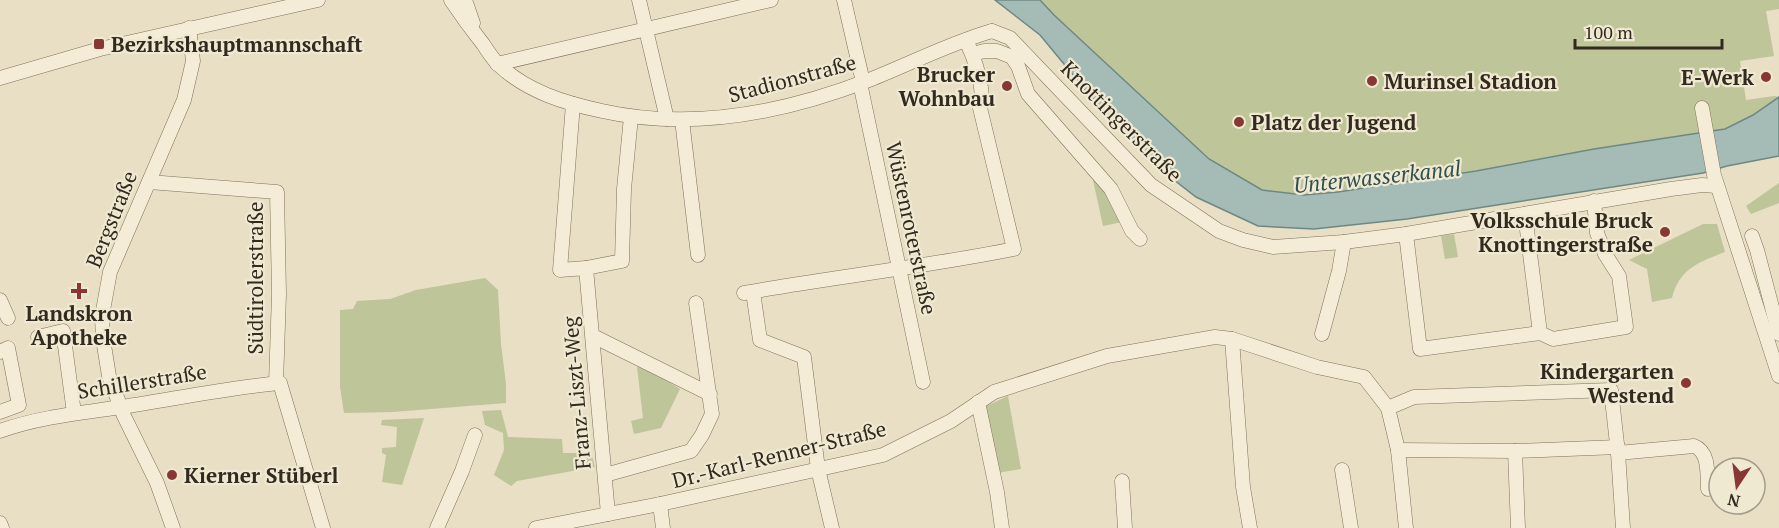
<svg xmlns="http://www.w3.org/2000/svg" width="1779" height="528" font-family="'PT Serif',serif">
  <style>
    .green { fill: #bec599 }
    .water { fill: #a5bcb6; stroke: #6d8883; stroke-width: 1.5 }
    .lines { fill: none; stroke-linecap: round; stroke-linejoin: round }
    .minor-casing { stroke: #80715c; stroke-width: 15 }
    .minor { stroke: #f4ecd6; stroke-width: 14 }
    .poi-dot { fill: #883734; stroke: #f0e9d2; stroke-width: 2 }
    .labels { text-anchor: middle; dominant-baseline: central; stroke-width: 4.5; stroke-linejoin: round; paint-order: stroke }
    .poi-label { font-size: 21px; font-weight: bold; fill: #32291f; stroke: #f0e9d2; text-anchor: start }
    .street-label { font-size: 21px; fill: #32291f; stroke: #f0e9d2 }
    .water-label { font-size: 22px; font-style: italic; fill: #30504f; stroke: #f0e9d2 }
  </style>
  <rect width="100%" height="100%" fill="#e8dfc4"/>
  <!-- green -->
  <g class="green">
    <polygon points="1040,0 1779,0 1779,9 1766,11 1774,56 1740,61 1746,100 1774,96 1779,97 1753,115 1725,129 1594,149 1476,171 1338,192 1304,195 1262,190 1209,159 1054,15"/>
    <polygon points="1091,171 1104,187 1122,222 1103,226"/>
    <polygon points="1779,183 1779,203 1751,214 1746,206"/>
    <path d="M1703 224H1717L1725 252C1699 262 1679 269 1672 298L1652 302 1647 269 1629 260Z"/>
    <polygon points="1454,234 1458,257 1445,259 1441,236"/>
    <polygon points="485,278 498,290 501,344 506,384 506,403 393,412 344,413 340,387 340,310 353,309 357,301 390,299 416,290"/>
    <polygon points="637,367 646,368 680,389 661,428 634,434 631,421 643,418"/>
    <polygon points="1008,396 1021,469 997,473 984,407"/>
    <polygon points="501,410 508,437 562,439 563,453 591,453 595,467 517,481 511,486 494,475 504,450 503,433 485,425 482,411"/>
    <polygon points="424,418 402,485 382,482 386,455 382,453 382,448 396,447 397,427 381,425 382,420"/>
  </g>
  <!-- water -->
  <polygon class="water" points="995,0 1040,0 1054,15 1209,159 1262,190 1304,195 1338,192 1476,171 1594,149 1725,129 1753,115 1779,97 1779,156 1727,166 1703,173 1407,219 1314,229 1258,226 1196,197 1155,165 1088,93 1040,35"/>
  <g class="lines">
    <defs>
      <g id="minor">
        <path d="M451 0C461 15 472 30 483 44 488 51 493 60 500 66 528 92 565 103 602 111 692 131 784 113 869 80 910 64 950 43 992 31"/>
        <polyline points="465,0 473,23"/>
        <polyline points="639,0 667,119"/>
        <polyline points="844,0 863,82"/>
        <polyline points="992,31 1010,38 1151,185 1219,231 1243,240 1273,247 1344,242 1406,234 1671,189 1702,185 1717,186"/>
        <polyline points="973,54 984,51 997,51 1012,57 1018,66 1028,94 1111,189 1132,231 1140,239"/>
        <polyline points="497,64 771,0"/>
        <polyline points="0,78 100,49 318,0"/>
        <polyline points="860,83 923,382"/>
        <polyline points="573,104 560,270 586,268 608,514"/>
        <polyline points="1702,108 1714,175 1779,376"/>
        <polyline points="682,120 698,255"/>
        <polyline points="149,182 277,192 279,294 276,383"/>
        <polyline points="1525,214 1540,333 1553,339 1626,327 1619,276 1605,254 1597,233 1594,201"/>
        <polyline points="1406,234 1420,349 1540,333"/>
        <polyline points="1752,236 1757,250 1779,334"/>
        <polyline points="586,268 622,261 624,189 631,117"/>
        <polyline points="753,292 760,340 804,357 818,469 832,528"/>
        <path d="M744 293C834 277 924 267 1014 249L980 108C986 90 974 57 966 40"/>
        <polyline points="0,300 8,318"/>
        <polyline points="1322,334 1339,271 1344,242"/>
        <polyline points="593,336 710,394"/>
        <polyline points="38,337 63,331 74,413"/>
        <polyline points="1232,339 1243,487 1250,528"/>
        <polyline points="0,352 8,348 19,405 0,412"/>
        <polyline points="978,402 997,492 1002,528"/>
        <polyline points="1388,408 1414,397 1611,390 1618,453 1623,528"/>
        <path d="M0 431C39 417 81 413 121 407 174 399 226 388 280 383L323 528"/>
        <polyline points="1398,450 1515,451 1618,447"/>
        <polyline points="1515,451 1518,528"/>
        <path d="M1618 453 1694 446C1710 452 1707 475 1708 489"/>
        <polyline points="1342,470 1351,528"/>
        <polyline points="605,475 691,451 702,435 712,414 696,303"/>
        <polyline points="1122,481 1125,528"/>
        <polyline points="660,504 663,528"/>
        <polyline points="0,523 2,528"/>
        <polyline points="173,528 157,483 124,416 109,376 103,339 102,316 110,272 184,100 193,61 189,28"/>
        <polyline points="437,528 462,471 475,435"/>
        <polyline points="536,528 660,504 883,455 951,421 994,392 1107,356 1215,337 1232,339 1317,367 1364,377 1388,408 1398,450 1406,528"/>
      </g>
    </defs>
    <!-- minor casing -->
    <use href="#minor" class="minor-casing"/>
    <!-- minor -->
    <use href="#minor" class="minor"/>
  </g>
  <!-- markers -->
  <g class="poi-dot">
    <rect x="93" y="38" width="12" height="12" rx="3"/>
    <circle cx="1766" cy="77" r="6"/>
    <circle cx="1372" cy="81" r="6"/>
    <circle cx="1007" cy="86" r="6"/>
    <circle cx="1239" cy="122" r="6"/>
    <circle cx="1665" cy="232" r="6"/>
    <path d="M76 282h6v6h6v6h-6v6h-6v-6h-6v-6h6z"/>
    <circle cx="1686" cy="383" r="6"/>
    <circle cx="172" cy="475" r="6"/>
  </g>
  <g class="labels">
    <!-- poi labels -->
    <g class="poi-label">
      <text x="111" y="44">Bezirkshauptmannschaft</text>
      <text x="995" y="74" text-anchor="end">Brucker<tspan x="995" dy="24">Wohnbau</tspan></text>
      <text x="1754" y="77" text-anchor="end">E-Werk</text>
      <text x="1384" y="81">Murinsel Stadion</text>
      <text x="1251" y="122">Platz der Jugend</text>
      <text x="1653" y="220" text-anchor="end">Volksschule Bruck<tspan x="1653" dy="24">Knottingerstraße</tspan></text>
      <text x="79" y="313" text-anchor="middle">Landskron<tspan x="79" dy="24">Apotheke</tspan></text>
      <text x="1674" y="371" text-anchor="end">Kindergarten<tspan x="1674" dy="24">Westend</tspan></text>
      <text x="184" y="475">Kierner Stüberl</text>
    </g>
    <!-- street labels -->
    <g class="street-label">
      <text transform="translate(792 78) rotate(-15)">Stadionstraße</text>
      <text transform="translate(1122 121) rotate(45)">Knottingerstraße</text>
      <text transform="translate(111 219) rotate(-68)">Bergstraße</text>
      <text transform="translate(912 228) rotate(78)">Wüstenroterstraße</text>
      <text transform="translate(255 278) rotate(-90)">Südtirolerstraße</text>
      <text transform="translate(142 381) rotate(-9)">Schillerstraße</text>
      <text transform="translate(576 393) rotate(-95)">Franz-Liszt-Weg</text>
      <text transform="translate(779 454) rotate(-14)">Dr.-Karl-Renner-Straße</text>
    </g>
    <!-- water labels -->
    <g class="water-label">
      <text transform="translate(1377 176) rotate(-6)">Unterwasserkanal</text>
    </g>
  </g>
  <!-- north arrow -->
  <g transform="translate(1737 486) rotate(193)"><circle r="28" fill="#f0e9d2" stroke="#a49c8a" stroke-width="1.5"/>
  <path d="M0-4.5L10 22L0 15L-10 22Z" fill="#883734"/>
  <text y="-9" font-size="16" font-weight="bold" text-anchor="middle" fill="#32291f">N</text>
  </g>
  <!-- scale -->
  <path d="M1575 39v9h147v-9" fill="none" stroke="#32291f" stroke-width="3"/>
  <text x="1584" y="39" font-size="18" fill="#32291f" stroke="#f0e9d2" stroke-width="4.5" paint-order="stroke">100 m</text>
</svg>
